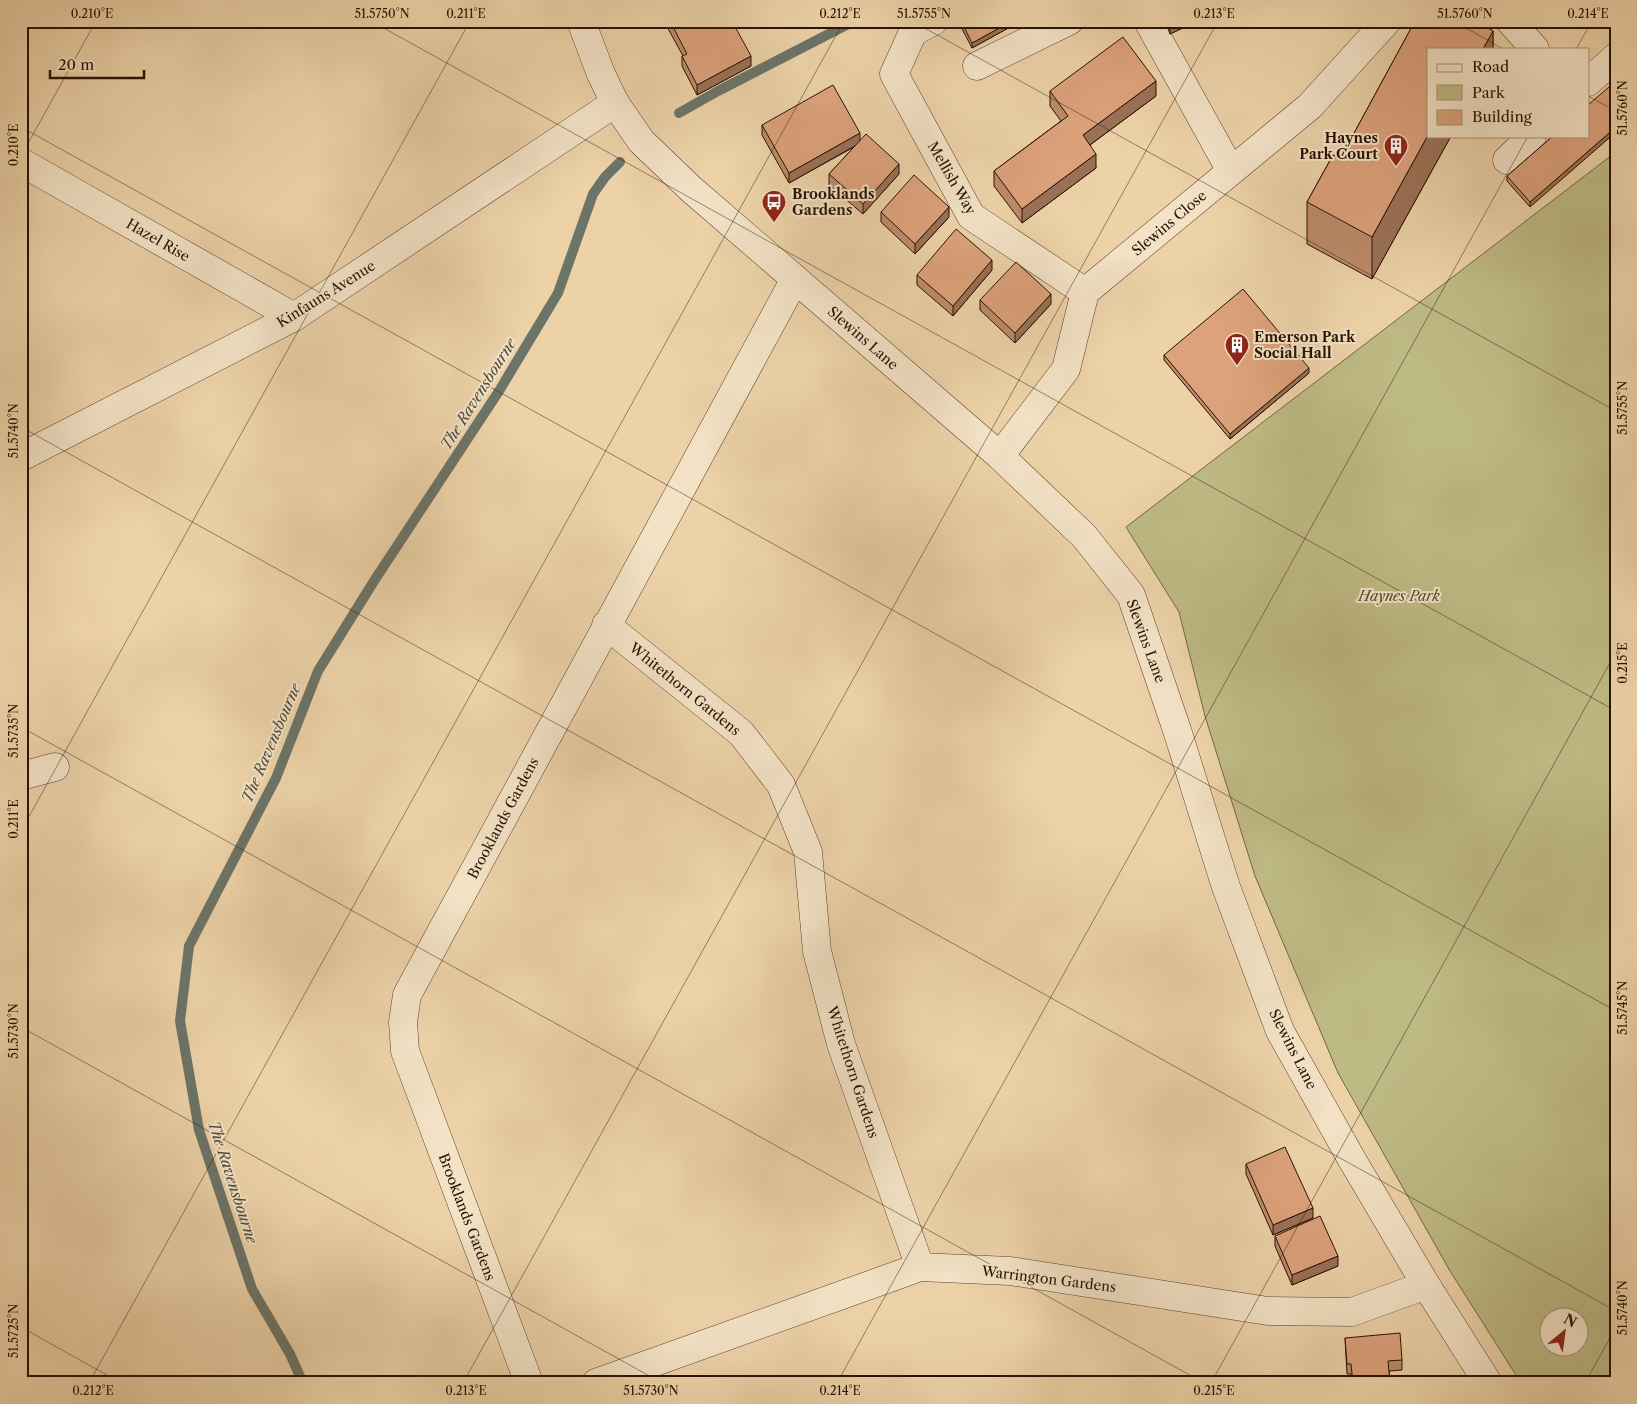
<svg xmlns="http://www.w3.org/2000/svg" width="1637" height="1404" font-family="'Libre Caslon Text',serif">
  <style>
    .green { fill: #beba84; stroke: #736642; fill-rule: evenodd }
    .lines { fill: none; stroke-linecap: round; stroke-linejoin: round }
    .stream { stroke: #6c7468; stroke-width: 10 }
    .minor-casing { stroke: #59422b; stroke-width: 29 }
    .minor { stroke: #f3e2c6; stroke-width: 28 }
    .wall { fill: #bd8b6b; stroke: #281201 }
    .shaded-wall { fill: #9a7157; stroke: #281201 }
    .building { fill: #dca27c; stroke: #281201 }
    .ticks { fill: none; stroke: #281201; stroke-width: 1; stroke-opacity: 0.45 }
    .labels { text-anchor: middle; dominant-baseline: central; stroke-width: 4; stroke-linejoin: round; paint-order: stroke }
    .poi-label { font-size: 14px; font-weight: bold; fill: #281201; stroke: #f3e2c6; text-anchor: start }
    .street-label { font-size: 14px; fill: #281201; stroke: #f3e2c6 }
    .park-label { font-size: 14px; font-style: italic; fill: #554428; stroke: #f3e2c6 }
    .water-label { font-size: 15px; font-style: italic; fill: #504b3d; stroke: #f3e2c6 }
    .neatline { fill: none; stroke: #281201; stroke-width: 2 }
    .ticks-label { font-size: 12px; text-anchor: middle; fill: #281201 }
  </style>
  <rect width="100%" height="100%" fill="#edd2a8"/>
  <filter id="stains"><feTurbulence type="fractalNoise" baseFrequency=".004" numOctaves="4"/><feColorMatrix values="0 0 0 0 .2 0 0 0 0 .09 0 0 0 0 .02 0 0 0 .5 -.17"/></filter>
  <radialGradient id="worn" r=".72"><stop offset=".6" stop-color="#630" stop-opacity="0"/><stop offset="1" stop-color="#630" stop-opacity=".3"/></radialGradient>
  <!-- green -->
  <path class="green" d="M1616 152V1383H1521L1450 1271 1338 1073 1255 876 1205 716 1179 612 1126 527ZM1550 1316H1580V1346H1550Z"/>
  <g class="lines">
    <!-- stream -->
    <g class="stream">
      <polyline points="679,113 718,91 854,21"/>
      <polyline points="303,1383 290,1354 252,1289 199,1130 180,1021 189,946 276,778 318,671 374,581 499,391 558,293 593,194 605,177 620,162"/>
    </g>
    <defs>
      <g id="minor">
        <polyline points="581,21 601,74 615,103 641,141 691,189 1000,456 1084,536 1131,595 1177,730 1226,887 1280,1031 1351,1158 1426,1285 1488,1383"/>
        <polyline points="934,21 913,32 894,74 971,216 1085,292"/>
        <polyline points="1148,21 1231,171"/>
        <polyline points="1510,21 1535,49"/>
        <polyline points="977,66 1069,21"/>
        <polyline points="1588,82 1616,57"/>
        <polyline points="1507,160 1532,136"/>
        <polyline points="21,162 294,317"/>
        <polyline points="1000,456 1066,369 1085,292 1310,106 1387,21"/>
        <polyline points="21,457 294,317 615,103"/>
        <polyline points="606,625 741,733 781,785 808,852 817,951 841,1044 920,1267"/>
        <polyline points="21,776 55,767"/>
        <polyline points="529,1383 405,1051 403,1022 407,995 795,279"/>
        <polyline points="596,1383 920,1267 1010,1271 1268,1311 1352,1312 1426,1285"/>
      </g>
    </defs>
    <!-- minor casing -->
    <use href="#minor" class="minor-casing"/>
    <!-- minor -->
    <use href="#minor" class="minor"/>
  </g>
  <!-- wall -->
  <g class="wall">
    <polygon points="665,21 732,21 751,66 697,95 682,66 682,56 683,56 665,23"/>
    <polygon points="960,21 1021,21 972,48 960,25"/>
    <polygon points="1165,21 1191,21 1191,24 1170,34"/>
    <polygon points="1415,21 1475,21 1493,31 1493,49 1428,49 1428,136 1451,136 1372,279 1307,244 1307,202 1333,155 1340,159"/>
    <polygon points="1050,91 1156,96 1090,145 1096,168 1022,223 994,186 994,171 1061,121 1050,106"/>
    <polygon points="762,125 860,140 899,174 863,214 829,185 829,174 854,147 789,183 762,135"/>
    <polygon points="1553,136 1530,207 1507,181 1507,176"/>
    <polygon points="881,212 949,217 915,254 881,222"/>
    <polygon points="992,270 953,316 917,285 917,275"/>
    <polygon points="980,300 1051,304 1015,343 980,310"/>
    <polygon points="1164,355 1309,373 1230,439 1164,360"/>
    <polygon points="1246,1164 1313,1218 1273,1235 1246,1174"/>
    <polygon points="1275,1236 1338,1266 1292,1285 1275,1246"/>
    <polygon points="1345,1338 1402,1360 1402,1370 1389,1371 1390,1383 1352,1383 1351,1374 1347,1374"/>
  </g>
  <!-- shaded-wall -->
  <g class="shaded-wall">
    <polygon points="1012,21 1021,21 972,48 972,43"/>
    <polygon points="1185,21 1191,21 1191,24 1170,34 1170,28"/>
    <polygon points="1493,31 1493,49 1483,49"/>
    <polygon points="751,56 751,66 697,95 697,85"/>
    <polygon points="1156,81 1156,96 1083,150 1083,135"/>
    <polygon points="1616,127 1616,132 1530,207 1530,202"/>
    <polygon points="860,133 860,143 789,183 789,173"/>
    <polygon points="1428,135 1428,136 1451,136 1372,279 1372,237"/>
    <polygon points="1096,154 1096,168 1022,223 1022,209"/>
    <polygon points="899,164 899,174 863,214 863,204"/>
    <polygon points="949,207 949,217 915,254 915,244"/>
    <polygon points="992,260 992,270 953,316 953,306"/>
    <polygon points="1051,294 1051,304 1015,343 1015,333"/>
    <polygon points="1309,368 1309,373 1230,439 1230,434"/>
    <polygon points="1313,1208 1313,1218 1273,1235 1273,1225"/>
    <polygon points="1338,1256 1338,1266 1292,1285 1292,1275"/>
  </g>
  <!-- building -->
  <g class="building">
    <polygon points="670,21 732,21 751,56 697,85 682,56 687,54"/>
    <polygon points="961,21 1012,21 972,43"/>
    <polygon points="1167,21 1185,21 1170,28"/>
    <polygon points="1415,21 1475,21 1493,31 1483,49 1428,49 1428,135 1372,237 1307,202 1333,155 1340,159"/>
    <polygon points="1123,37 1156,81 1083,135 1096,154 1022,209 994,171 1068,116 1050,91"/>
    <polygon points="1616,81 1616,127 1530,202 1507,176 1553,136 1588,136 1588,105"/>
    <polygon points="833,85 860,133 789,173 762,125"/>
    <polygon points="866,134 899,164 863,204 829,174"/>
    <polygon points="914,175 949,207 915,244 881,212"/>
    <polygon points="956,229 992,260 953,306 917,275"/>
    <polygon points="1016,262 1051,294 1015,333 980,300"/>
    <polygon points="1243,289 1309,368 1230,434 1164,355"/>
    <polygon points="1285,1147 1313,1208 1273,1225 1246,1164"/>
    <polygon points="1320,1216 1338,1256 1292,1275 1275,1236"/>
    <polygon points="1400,1333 1402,1360 1388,1361 1390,1383 1353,1383 1351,1364 1347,1364 1345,1338"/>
  </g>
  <!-- ticks -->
  <path class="ticks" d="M371 21 1616 711M912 21 1616 411M1454 21 1503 49M1576 49 1592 21M1588 96 1616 111M21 127 1616 1011M21 156 96 21M21 427 1616 1311M21 727 1204 1383M21 831 470 21M21 1027 662 1383M21 1327 121 1383M89 1383 844 21M463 1383 1218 21M837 1383 1528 136M1211 1383 1616 652M1585 1383 1616 1327"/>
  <!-- icons -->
  <defs>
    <symbol id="building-pin" viewBox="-11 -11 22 30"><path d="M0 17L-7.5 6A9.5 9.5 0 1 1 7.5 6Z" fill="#8f2418" stroke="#f3e2c6"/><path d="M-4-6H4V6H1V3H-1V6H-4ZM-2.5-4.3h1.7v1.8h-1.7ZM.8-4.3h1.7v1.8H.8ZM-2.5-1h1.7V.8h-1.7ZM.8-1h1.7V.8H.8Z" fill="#fff"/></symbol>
    <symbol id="bus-pin" viewBox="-11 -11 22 30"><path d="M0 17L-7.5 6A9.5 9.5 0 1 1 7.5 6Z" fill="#8f2418" stroke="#f3e2c6"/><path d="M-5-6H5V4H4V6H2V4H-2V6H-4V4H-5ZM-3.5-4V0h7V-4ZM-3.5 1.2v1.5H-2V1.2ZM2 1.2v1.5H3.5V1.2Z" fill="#fff"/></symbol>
  </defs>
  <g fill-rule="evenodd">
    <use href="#building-pin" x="1382" y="132" width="28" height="38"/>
    <use href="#bus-pin" x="760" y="188" width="28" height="38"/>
    <use href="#building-pin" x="1223" y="331" width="28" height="38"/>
  </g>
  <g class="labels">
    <!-- poi labels -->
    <g class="poi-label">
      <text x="1378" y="138" text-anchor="end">Haynes<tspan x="1378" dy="16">Park Court</tspan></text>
      <text x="792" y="194">Brooklands<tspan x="792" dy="16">Gardens</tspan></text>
      <text x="1254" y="337">Emerson Park<tspan x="1254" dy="16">Social Hall</tspan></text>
    </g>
    <!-- street labels -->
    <g class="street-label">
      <text transform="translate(952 178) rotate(60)">Mellish Way</text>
      <text transform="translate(1169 223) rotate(-40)">Slewins Close</text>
      <text transform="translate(158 240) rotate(30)">Hazel Rise</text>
      <text transform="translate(326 294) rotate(-32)">Kinfauns Avenue</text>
      <text transform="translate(863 338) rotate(41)">Slewins Lane</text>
      <text transform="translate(1146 641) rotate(70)">Slewins Lane</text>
      <text transform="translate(685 689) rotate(39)">Whitethorn Gardens</text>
      <text transform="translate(503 818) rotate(-62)">Brooklands Gardens</text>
      <text transform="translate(1293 1049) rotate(63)">Slewins Lane</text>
      <text transform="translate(853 1072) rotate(72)">Whitethorn Gardens</text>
      <text transform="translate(467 1217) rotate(69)">Brooklands Gardens</text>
      <text transform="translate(1049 1279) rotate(7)">Warrington Gardens</text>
    </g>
    <!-- park labels -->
    <g class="park-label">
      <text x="1399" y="596">Haynes Park</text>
    </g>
    <!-- water labels -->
    <g class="water-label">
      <text transform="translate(478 394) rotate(-58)">The Ravensbourne</text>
      <text transform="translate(271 743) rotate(-67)">The Ravensbourne</text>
      <text transform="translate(233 1182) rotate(72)">The Ravensbourne</text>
    </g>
  </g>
  <!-- margin -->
  <rect width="1637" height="1404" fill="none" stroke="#edd2a8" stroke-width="55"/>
  <!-- legend -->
  <rect x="1427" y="48" width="162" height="90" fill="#f3e2c6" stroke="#a28f77"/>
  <rect x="1437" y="64" width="25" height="8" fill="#f3e2c6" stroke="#a28f77"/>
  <text x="1472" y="72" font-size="15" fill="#281201">Road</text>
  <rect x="1437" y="85" width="25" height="15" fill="#beba84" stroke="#a28f77"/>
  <text x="1472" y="98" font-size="15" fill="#281201">Park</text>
  <rect x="1437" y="110" width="25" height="15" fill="#dca27c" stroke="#a28f77"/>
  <text x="1472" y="122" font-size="15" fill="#281201">Building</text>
  <!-- north arrow -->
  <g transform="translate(1564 1332) rotate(29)"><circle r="24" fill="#f3e2c6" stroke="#a28f77"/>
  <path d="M0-4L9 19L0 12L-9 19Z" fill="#8f2418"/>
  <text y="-8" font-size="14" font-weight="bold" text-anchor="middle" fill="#281201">N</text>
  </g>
  <!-- scale -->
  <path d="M50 70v8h94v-8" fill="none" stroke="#281201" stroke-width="2.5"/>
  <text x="58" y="70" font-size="15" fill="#281201" stroke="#f3e2c6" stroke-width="4" paint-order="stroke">20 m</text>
  <rect x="28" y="28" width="1582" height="1348" class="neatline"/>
  <g class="ticks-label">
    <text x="92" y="18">0.210°E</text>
    <text x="382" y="18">51.5750°N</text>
    <text x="466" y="18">0.211°E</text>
    <text x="840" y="18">0.212°E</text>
    <text x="924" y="18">51.5755°N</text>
    <text x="1214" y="18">0.213°E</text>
    <text x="1465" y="18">51.5760°N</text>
    <text x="1588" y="18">0.214°E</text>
    <text transform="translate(1623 108) rotate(-90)" y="4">51.5760°N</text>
    <text transform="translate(14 145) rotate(-90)" y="4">0.210°E</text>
    <text transform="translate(1623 408) rotate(-90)" y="4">51.5755°N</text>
    <text transform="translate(14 431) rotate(-90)" y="4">51.5740°N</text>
    <text transform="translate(1623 663) rotate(-90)" y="4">0.215°E</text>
    <text transform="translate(14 731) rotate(-90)" y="4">51.5735°N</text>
    <text transform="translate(14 819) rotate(-90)" y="4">0.211°E</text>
    <text transform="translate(1623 1008) rotate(-90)" y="4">51.5745°N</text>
    <text transform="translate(14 1031) rotate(-90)" y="4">51.5730°N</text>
    <text transform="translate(1623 1308) rotate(-90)" y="4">51.5740°N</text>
    <text transform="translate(14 1331) rotate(-90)" y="4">51.5725°N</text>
    <text x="93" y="1395">0.212°E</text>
    <text x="466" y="1395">0.213°E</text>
    <text x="651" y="1395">51.5730°N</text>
    <text x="840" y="1395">0.214°E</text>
    <text x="1214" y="1395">0.215°E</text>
  </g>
  <rect width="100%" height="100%" filter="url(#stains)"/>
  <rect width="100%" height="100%" fill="url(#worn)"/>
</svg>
